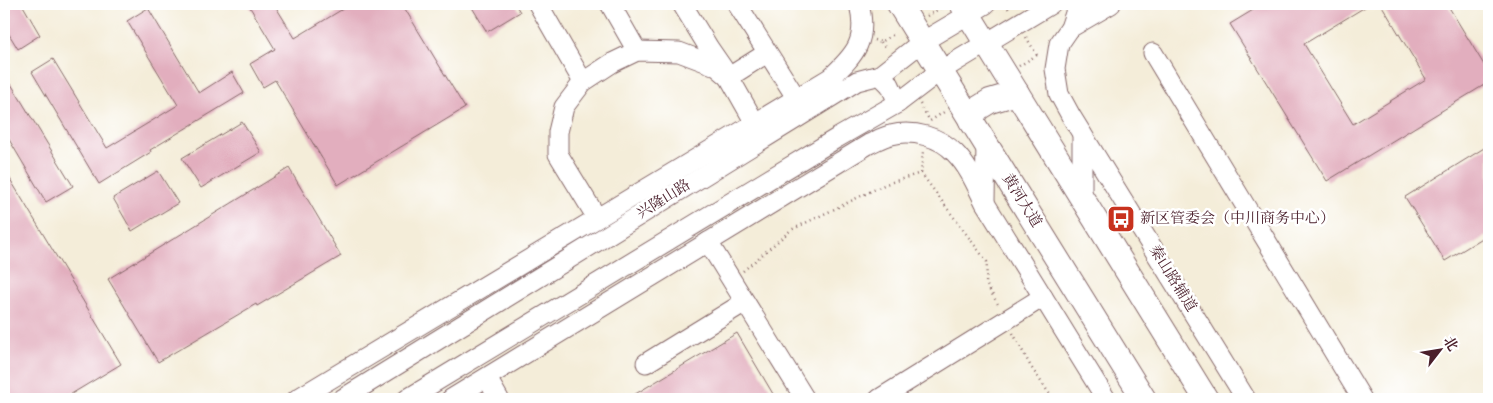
<svg xmlns="http://www.w3.org/2000/svg" width="1493" height="403" font-family="'Sorts Mill Goudy','Noto Serif SC',serif">
  <style>
    .building { fill: #e2aebe }
    .lines { fill: none; stroke-linecap: round; stroke-linejoin: round }
    .minor-casing { stroke: #866768; stroke-width: 21 }
    .major-casing { stroke: #866768; stroke-width: 26 }
    .path { stroke: #866768; stroke-width: 2.5; stroke-dasharray: 1 4; stroke-linecap: butt }
    .minor { stroke: #fff; stroke-width: 19 }
    .major { stroke: #fff; stroke-width: 24 }
    .labels { text-anchor: middle; dominant-baseline: central; stroke-width: 5; stroke-linejoin: round; paint-order: stroke }
    .street-label { font-size: 15px; fill: #4a1f2b; stroke: #fff }
    .poi-label { font-size: 15px; fill: #4a1f2b; stroke: #fff; text-anchor: start }
  </style>
  <rect width="100%" height="100%" fill="#fff"/>
  <filter id="ink" filterUnits="userSpaceOnUse"><feTurbulence type="fractalNoise" baseFrequency=".02" numOctaves="2"/><feDisplacementMap in="SourceGraphic" scale="10" xChannelSelector="R" yChannelSelector="G"/><feConvolveMatrix kernelMatrix="1 2 1 2 8 2 1 2 1" color-interpolation-filters="sRGB"/></filter>
  <filter id="wash" filterUnits="userSpaceOnUse"><feTurbulence type="fractalNoise" baseFrequency=".0096" numOctaves="4" result="noise"/><feDisplacementMap in="SourceGraphic" scale="20" xChannelSelector="R" yChannelSelector="G"/><feGaussianBlur stdDeviation="1.12" result="paint"/><feColorMatrix in="noise" values="0 0 0 0 0 0 0 0 0 0 0 0 0 0 0 0 0 1.4 0 .05"/><feComposite in="paint" operator="in"/></filter>
  <g filter="url(#wash)">
    <rect width="100%" height="100%" fill="#f4edd9"/>
    <g id="blocks">
      <!-- building -->
      <g class="building">
        <polygon points="4,4 22,4 40,35 18,49 4,26"/>
        <polygon points="248,4 274,4 295,38 351,4 402,4 465,108 338,185 275,80 263,87 250,64 275,49"/>
        <polygon points="470,4 515,4 520,12 487,32"/>
        <polygon points="1263,4 1370,4 1304,44 1353,124 1426,79 1381,4 1447,4 1489,73 1489,82 1327,181 1230,24"/>
        <polygon points="148,8 199,93 232,72 244,93 150,150 151,152 99,184 32,72 53,59 107,148 178,105 127,21"/>
        <polygon points="11,84 73,186 46,202 4,131 4,88"/>
        <polygon points="242,122 261,152 201,188 182,158"/>
        <polygon points="1489,145 1489,234 1445,261 1405,197"/>
        <polygon points="289,168 341,256 257,306 256,304 158,362 108,279"/>
        <polygon points="4,169 121,364 63,399 4,399"/>
        <polygon points="158,171 178,203 132,231 113,198"/>
        <polygon points="737,333 776,399 627,399"/>
      </g>
    </g>
  </g>
  <g filter="url(#ink)">
    <use href="#blocks" fill-opacity="0" stroke="#866768" stroke-width="1"/>
    <g class="lines">
      <defs>
        <g id="minor">
          <polyline points="538,4 583,82"/>
          <polyline points="610,4 637,51"/>
          <polyline points="682,4 709,48 729,77 755,123"/>
          <polyline points="737,4 797,99"/>
          <polyline points="1078,4 1070,28 1059,44 1055,69 1059,94 1071,116 1246,399"/>
          <polyline points="1070,28 1111,4"/>
          <polyline points="1153,53 1362,399"/>
          <polyline points="880,75 890,85 898,103"/>
          <polyline points="1082,134 1082,198"/>
          <polyline points="985,201 986,145"/>
          <polyline points="597,218 558,154 558,132 564,107 583,82 612,63 637,51 679,52 716,66 729,77 767,53"/>
          <polyline points="708,242 805,399"/>
          <polyline points="646,363 745,302"/>
          <polyline points="487,378 499,399"/>
          <path d="M297 399 830 78C856 54 868 40 859 4"/>
          <polyline points="342,399 857,81 880,75 922,42 986,4"/>
          <polyline points="407,399 837,138 898,103 940,71 1051,4"/>
          <path d="M451 399 869 144C876 141 884 136 891 135 913 129 940 137 955 153 969 167 977 187 985 203L1106 399"/>
          <polyline points="879,399 1043,297"/>
        </g>
        <g id="major">
          <polyline points="899,4 1144,399"/>
          <polyline points="962,4 1206,399"/>
          <polyline points="971,121 977,109 990,101 1017,93"/>
        </g>
      </defs>
      <!-- minor casing -->
      <use href="#minor" class="minor-casing"/>
      <!-- major casing -->
      <use href="#major" class="major-casing"/>
      <!-- path -->
      <g class="path">
        <polyline points="1005,4 1010,11"/>
        <polyline points="927,16 944,6"/>
        <polyline points="1026,37 1037,55"/>
        <polyline points="874,40 881,42 896,33"/>
        <polyline points="881,42 887,50"/>
        <polyline points="1019,66 1037,55"/>
        <polyline points="920,104 930,121 944,112"/>
        <polyline points="921,173 987,262 986,284 999,306"/>
        <polyline points="743,271 791,230 886,184 921,173 923,152"/>
        <polyline points="1013,333 1031,367 1053,399"/>
      </g>
      <!-- minor -->
      <use href="#minor" class="minor"/>
      <!-- major -->
      <use href="#major" class="major"/>
    </g>
  </g>
  <!-- icons -->
  <defs>
    <symbol id="bus-square" viewBox="-11 -11 22 22"><rect x="-9" y="-9" width="18" height="18" rx="4" fill="#c8321e" stroke="#fff"/><path d="M-5-6H5V4H4V6H2V4H-2V6H-4V4H-5ZM-3.5-4V0h7V-4ZM-3.5 1.2v1.5H-2V1.2ZM2 1.2v1.5H3.5V1.2Z" fill="#fff"/></symbol>
  </defs>
  <g fill-rule="evenodd">
    <use href="#bus-square" x="1105" y="203" width="32" height="32"/>
  </g>
  <g class="labels">
    <!-- street labels -->
    <g class="street-label">
      <text transform="translate(664 200) rotate(-32)">兴隆山路</text>
      <text transform="translate(1021 201) rotate(58)">黄河大道</text>
      <text transform="translate(1172 279) rotate(58)">秦山路辅道</text>
    </g>
    <!-- poi labels -->
    <g class="poi-label">
      <text x="1140" y="219">新区管委会（中川商务中心）</text>
    </g>
  </g>
  <!-- margin -->
  <rect width="1493" height="403" fill="none" stroke="#fff" stroke-width="20"/>
  <!-- north arrow -->
  <g transform="translate(1440 350) rotate(59)" stroke="#ffffff" stroke-width="4" paint-order="stroke">
  <path d="M0-4L9 19L0 12L-9 19Z" fill="#4a1f2b"/>
  <text y="-8" font-size="14" font-weight="bold" text-anchor="middle" fill="#4a1f2b">北</text>
  </g>
</svg>
